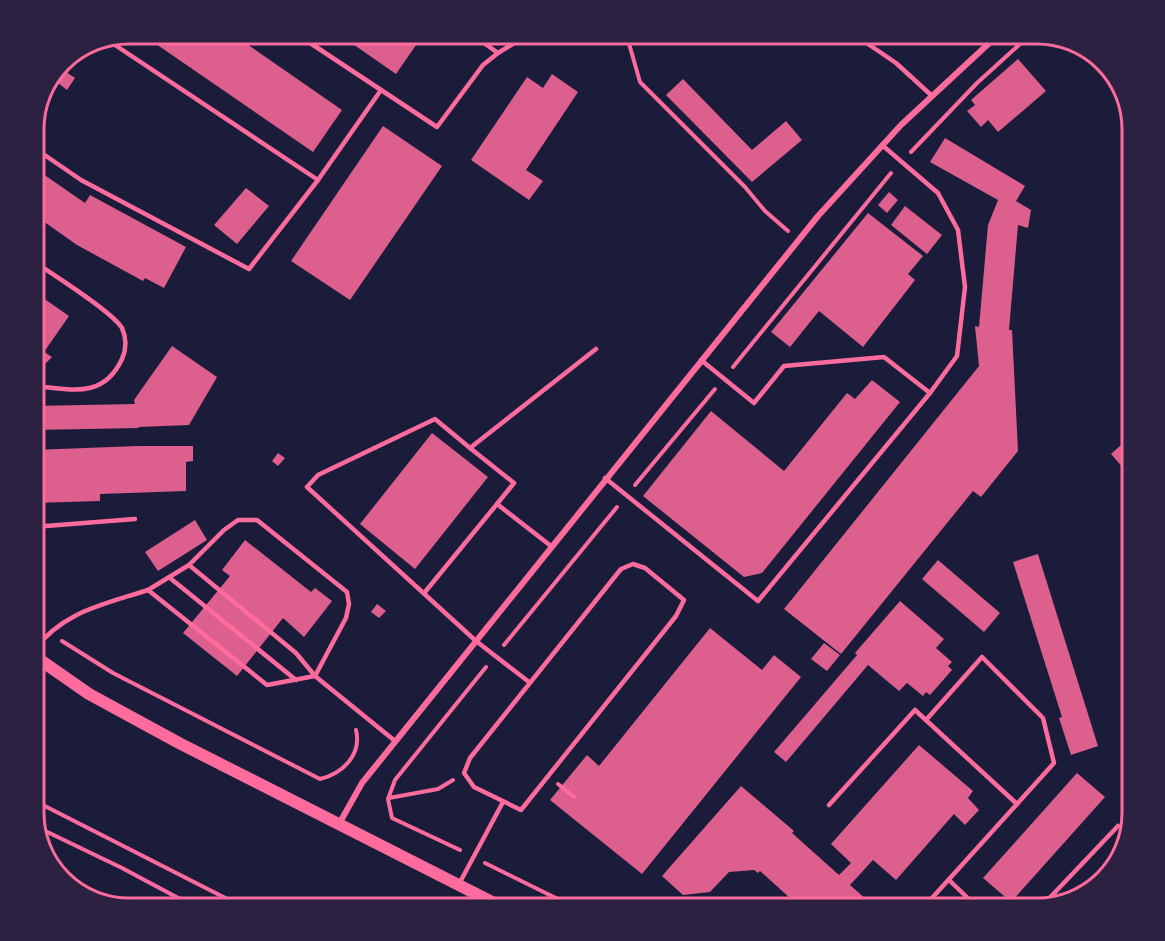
<svg xmlns="http://www.w3.org/2000/svg" width="1165" height="941" font-family="Karla,sans-serif">
  <style>
    .building { fill: #dd5f8e }
    .lines { fill: none; stroke-linecap: round; stroke-linejoin: round }
    .path { stroke: #ff6b9d; stroke-width: 4 }
    .service { stroke: #ff6b9d; stroke-width: 4.5 }
    .minor { stroke: #ff6b9d; stroke-width: 6 }
    .secondary { stroke: #ff6b9d; stroke-width: 12 }
    .rim { fill: none; stroke: #ff6b9d; stroke-width: 3 }
  </style>
  <rect width="100%" height="100%" fill="#1b1b3a"/>
  <!-- building -->
  <g class="building">
    <polygon points="140,33 231,33 342,110 313,152"/>
    <polygon points="337,33 420,33 423,35 396,74"/>
    <polygon points="1018,59 1046,91 998,132 988,120 981,127 967,111 975,105 971,100"/>
    <polygon points="66,72 75,78 67,90 58,83"/>
    <polygon points="552,74 578,92 526,170 543,181 529,200 471,160 527,77 543,88"/>
    <polygon points="683,79 752,150 786,121 802,140 752,182 666,95"/>
    <polygon points="383,126 442,166 350,300 291,261"/>
    <polygon points="945,138 1025,186 1016,201 1031,210 1028,228 1018,225 1009,330 1012,330 1018,451 981,497 973,491 841,654 784,609 979,366 975,326 979,327 988,225 998,200 930,162"/>
    <polygon points="33,167 85,203 90,195 186,247 164,288 145,278 143,281 77,245 33,214"/>
    <polygon points="246,188 269,206 237,244 214,225"/>
    <polygon points="889,192 898,200 887,213 878,205"/>
    <polygon points="905,206 942,235 927,254 891,225"/>
    <polygon points="868,213 923,256 908,274 915,280 863,347 819,311 790,347 771,332"/>
    <polygon points="33,291 69,316 44,352 52,357 42,367 33,361"/>
    <polygon points="172,346 217,377 189,425 138,427 139,428 33,430 33,406 135,404 134,400"/>
    <polygon points="872,380 900,402 762,573 744,577 643,496 711,411 784,471 847,393 855,399"/>
    <polygon points="432,433 488,477 415,569 360,524"/>
    <polygon points="1132,435 1132,478 1111,454"/>
    <polygon points="138,446 193,446 193,461 186,462 186,491 100,494 100,501 33,503 33,450"/>
    <polygon points="278,453 285,458 278,466 272,461"/>
    <polygon points="195,520 207,540 158,571 145,552"/>
    <polygon points="245,540 311,592 315,588 332,601 304,637 283,618 237,676 183,633 230,576 222,570"/>
    <polygon points="1038,554 1098,746 1071,755 1059,718 1062,717 1013,562"/>
    <polygon points="938,560 1000,613 984,632 922,579"/>
    <polygon points="900,601 944,639 936,648 952,662 948,666 952,670 930,695 926,692 923,696 907,683 899,691 868,665 786,762 774,752 857,655 855,653"/>
    <polygon points="377,604 386,611 379,618 371,612"/>
    <polygon points="710,628 762,670 774,655 801,677 642,874 550,800 587,755 599,766"/>
    <polygon points="824,643 840,655 827,671 811,659"/>
    <polygon points="919,745 973,791 968,798 979,810 965,825 954,814 896,880 873,860 850,885 876,908 801,908 760,871 758,873 754,870 729,872 710,892 683,895 662,876 741,786 794,831 792,833 839,875 851,863 831,844"/>
    <polygon points="1077,773 1105,797 1011,902 983,878"/>
  </g>
  <g class="lines">
    <!-- path -->
    <g class="path">
      <polyline points="626,33 640,82 745,187 765,211 788,231"/>
      <polyline points="911,152 977,83 1032,33"/>
      <polyline points="733,367 891,173"/>
      <polyline points="635,485 715,389"/>
      <path d="M62 641 113 673 320 779C342 774 362 755 356 730"/>
      <polyline points="504,645 617,507"/>
      <polyline points="558,784 574,797"/>
      <polyline points="389,798 438,789 453,780"/>
      <polyline points="33,800 245,908"/>
      <polyline points="37,827 122,868 197,908"/>
      <polyline points="460,850 392,818 388,799 395,780 486,667"/>
      <polyline points="485,863 576,908"/>
    </g>
    <!-- service -->
    <g class="service">
      <polyline points="295,33 437,127 483,65 498,53 531,33"/>
      <polyline points="470,33 498,53"/>
      <polyline points="852,33 896,63 931,95"/>
      <polyline points="109,41 318,180"/>
      <polyline points="33,147 81,180 249,269 318,180 381,90"/>
      <polyline points="701,360 754,403 784,366 884,357 930,393"/>
      <path d="M33 386C70 389 103 400 122 359 126 350 127 339 122 328 113 312 51 273 33 261"/>
      <polyline points="470,448 435,419 318,475 307,487 476,641 529,682"/>
      <polyline points="605,478 758,601 930,393 957,356 965,287 958,230 938,193 882,145"/>
      <polyline points="33,527 135,519"/>
      <polyline points="551,546 497,504 514,483 470,448 596,349"/>
      <polygon points="633,564 645,568 684,600 676,616 521,810 474,787 464,773 470,758 621,569"/>
      <polyline points="170,578 296,680"/>
      <polyline points="148,590 189,565 224,530 238,520 257,520 347,592 349,604 346,618 315,676 296,653 189,565"/>
      <polyline points="425,592 497,504"/>
      <path d="M33 651C64 611 102 605 148 590L267 685 315 676 395 741"/>
      <polyline points="926,720 982,657 1043,718 1054,763 1017,804"/>
      <polyline points="829,805 915,710 1017,804 923,908"/>
      <polyline points="949,880 978,908"/>
      <polyline points="459,884 503,802"/>
      <polyline points="1041,907 1118,826"/>
    </g>
    <!-- minor -->
    <polyline class="minor" points="339,824 362,783 818,216 901,125 1000,33"/>
    <!-- secondary -->
    <polyline class="secondary" points="33,655 89,694 179,743 504,908"/>
  </g>
  <!-- crop -->
  <path d="M0 0H1165V941H0ZM129 44H1037A85 85 0 0 1 1122 129V813A85 85 0 0 1 1037 898H129A85 85 0 0 1 44 813V129A85 85 0 0 1 129 44Z" fill="#2d2142" fill-rule="evenodd"/>
  <path class="rim" d="M129 44H1037A85 85 0 0 1 1122 129V813A85 85 0 0 1 1037 898H129A85 85 0 0 1 44 813V129A85 85 0 0 1 129 44Z"/>
</svg>
